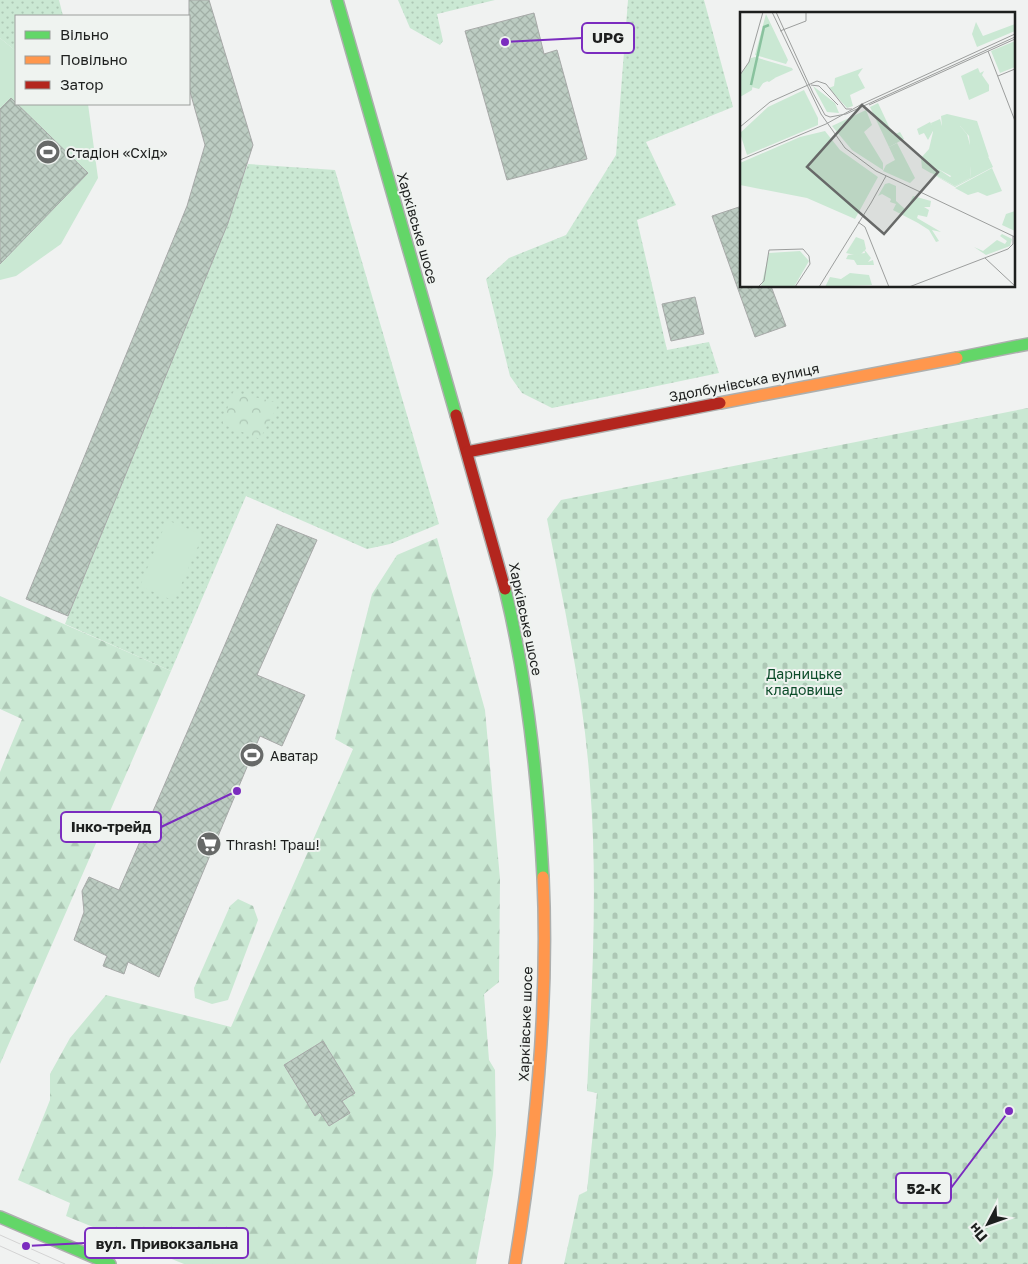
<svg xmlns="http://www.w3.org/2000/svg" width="1028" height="1264" font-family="'Golos Text',sans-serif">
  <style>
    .grass { fill: url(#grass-dots) }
    .forest { fill: url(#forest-firs) }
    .cemetery { fill: url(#cemetery-stones) }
    .park { fill: url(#park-crowns) }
    .garden { fill: #cae8d3 }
    .building { fill: url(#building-cross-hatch); stroke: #a7a9a8 }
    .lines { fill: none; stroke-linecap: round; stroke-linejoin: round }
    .fast-casing { stroke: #adafae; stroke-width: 14 }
    .slow-casing { stroke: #adafae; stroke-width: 14 }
    .jam-casing { stroke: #adafae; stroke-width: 14 }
    .fast { stroke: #63d668; stroke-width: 11 }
    .slow { stroke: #ff974d; stroke-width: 11 }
    .jam { stroke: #b3261e; stroke-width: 11 }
    .tram { stroke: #d3d3d3; stroke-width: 1 }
    .labels { text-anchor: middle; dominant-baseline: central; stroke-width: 4; stroke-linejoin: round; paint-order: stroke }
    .poi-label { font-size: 14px; fill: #1d1f1e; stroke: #eff3f0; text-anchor: start }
    .street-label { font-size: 14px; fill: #1d1f1e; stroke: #eff3f0 }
    .park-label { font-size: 14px; fill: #0c4c2a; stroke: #eff3f0 }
    .inset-river { fill: none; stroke: #89c29e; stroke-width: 2.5 }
    .inset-road { fill: none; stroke: #9c9e9d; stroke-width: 1 }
    .view { fill: #676968; fill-opacity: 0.15; stroke: #676968; stroke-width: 2.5 }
    .inset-edge { fill: none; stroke: #1d1f1e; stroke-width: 2.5 }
    .leader { fill: none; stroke: #7b2cbf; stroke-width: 2 }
    .callout-dot { fill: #7b2cbf; stroke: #eff3f0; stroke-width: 2 }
    .callout { fill: #eff3f0; stroke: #7b2cbf; stroke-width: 2 }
    .callout-label { font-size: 15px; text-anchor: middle; font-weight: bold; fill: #1d1f1e }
  </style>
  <defs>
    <pattern id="grass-dots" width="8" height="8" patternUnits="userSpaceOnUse" patternTransform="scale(1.25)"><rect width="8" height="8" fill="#cae8d3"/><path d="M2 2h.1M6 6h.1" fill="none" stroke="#adc7b5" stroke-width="1.8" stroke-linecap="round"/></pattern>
    <pattern id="forest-firs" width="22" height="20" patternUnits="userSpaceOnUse" patternTransform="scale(1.25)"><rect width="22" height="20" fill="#cae8d3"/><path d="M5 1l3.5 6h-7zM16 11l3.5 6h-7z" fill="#adc7b5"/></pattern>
    <pattern id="cemetery-stones" width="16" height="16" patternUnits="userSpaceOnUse" patternTransform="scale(1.25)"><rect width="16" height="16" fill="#cae8d3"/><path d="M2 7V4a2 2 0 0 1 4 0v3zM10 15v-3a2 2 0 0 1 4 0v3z" fill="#adc7b5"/></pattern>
    <pattern id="park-crowns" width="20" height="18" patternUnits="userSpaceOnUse" patternTransform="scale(1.25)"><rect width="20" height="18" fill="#cae8d3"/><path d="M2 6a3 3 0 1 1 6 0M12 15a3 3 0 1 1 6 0" fill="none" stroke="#adc7b5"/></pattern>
    <pattern id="building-cross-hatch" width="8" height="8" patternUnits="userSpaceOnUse" patternTransform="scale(1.25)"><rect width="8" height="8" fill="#bcccc2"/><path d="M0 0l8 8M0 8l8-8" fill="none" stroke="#a1afa6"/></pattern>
  </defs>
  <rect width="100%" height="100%" fill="#f0f2f1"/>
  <!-- grass -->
  <g class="grass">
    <polygon points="0,0 59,0 63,16 16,16 16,51 0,38"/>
    <polygon points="398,0 495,0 437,14 443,41 440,45 410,28"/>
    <polygon points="628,0 704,0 733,107 646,142 676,205 637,220 667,350 709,342 719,373 552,408 522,393 510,376 486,279 509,258 566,235 616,155"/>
    <polygon points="248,164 335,170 439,524 390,544 367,549 246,496 171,671 65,624"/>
  </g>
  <!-- forest -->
  <g class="forest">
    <polygon points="437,538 485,710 500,879 499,982 484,994 489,1060 495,1070 496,1135 493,1174 476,1264 184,1264 66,1216 70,1203 18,1180 50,1100 50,1074 70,1038 106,995 231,1027 353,749 335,739 372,594 397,555"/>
    <polygon points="0,596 171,671 0,1064 0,772 22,719 0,709"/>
    <polygon points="238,899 253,906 258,920 228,1000 212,1004 195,998 194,988 230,906"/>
  </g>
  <!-- cemetery -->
  <path class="cemetery" d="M1028 408V1264H564L579 1195 587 1191 597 1093 587 1091C592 989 598 887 590 785 584 695 564 607 547 519L561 500Z"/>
  <!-- park -->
  <polygon class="park" points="233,392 279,403 260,439 222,424"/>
  <!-- garden -->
  <g class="garden">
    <polygon points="0,38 16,51 16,104 88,104 98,178 61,244 16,276 0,280"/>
    <polygon points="167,520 203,535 174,601 140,586"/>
  </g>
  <!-- building -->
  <g class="building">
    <polygon points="189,0 209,0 253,145 228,223 68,616 26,599 187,206 205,145 189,88"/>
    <polygon points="534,13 544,54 557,50 587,159 507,180 465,31"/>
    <polygon points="11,98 88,173 0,264 0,109"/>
    <polygon points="742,206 742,286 771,286 786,326 755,337 712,216"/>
    <polygon points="695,297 704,334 671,341 662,304"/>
    <polygon points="277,524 317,540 257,675 305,695 282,746 260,736 159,977 128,962 124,974 103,966 107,956 74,940 84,912 82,891 89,877 119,890"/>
    <polygon points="323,1041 355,1093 342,1101 350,1113 329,1126 320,1112 315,1116 284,1065"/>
  </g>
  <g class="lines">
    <defs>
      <g id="fast">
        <polyline points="337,0 456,415"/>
        <polyline points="957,358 1028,344"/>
        <path d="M505 589C528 683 538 780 543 877"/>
        <polyline points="0,1217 110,1264"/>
      </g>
      <g id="slow">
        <polyline points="720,403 957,358"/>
        <path d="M515 1264C536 1136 549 1007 543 877"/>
      </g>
      <g id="jam">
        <polyline points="456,415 505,589"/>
        <polyline points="467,452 720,403"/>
      </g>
    </defs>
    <!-- fast casing -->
    <use href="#fast" class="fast-casing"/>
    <!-- slow casing -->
    <use href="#slow" class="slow-casing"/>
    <!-- jam casing -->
    <use href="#jam" class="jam-casing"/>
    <!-- fast -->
    <use href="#fast" class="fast"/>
    <!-- slow -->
    <use href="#slow" class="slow"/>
    <!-- jam -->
    <use href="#jam" class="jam"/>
    <!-- tram -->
    <g class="tram">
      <polyline points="0,1235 65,1264"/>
      <polyline points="0,1246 40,1264"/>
    </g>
  </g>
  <!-- icons -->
  <defs>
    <symbol id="stadium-disc" viewBox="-11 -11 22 22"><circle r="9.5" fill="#676968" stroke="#eff3f0"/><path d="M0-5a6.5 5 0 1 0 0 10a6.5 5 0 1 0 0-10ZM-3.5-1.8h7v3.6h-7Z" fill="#fff"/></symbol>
    <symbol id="supermarket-disc" viewBox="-11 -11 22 22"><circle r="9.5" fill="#676968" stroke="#eff3f0"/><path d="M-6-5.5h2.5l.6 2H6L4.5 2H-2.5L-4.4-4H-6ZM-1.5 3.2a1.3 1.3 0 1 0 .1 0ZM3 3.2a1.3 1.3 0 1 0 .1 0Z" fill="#fff"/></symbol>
  </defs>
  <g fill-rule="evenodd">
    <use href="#stadium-disc" x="34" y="138" width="28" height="28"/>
    <use href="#stadium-disc" x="238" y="741" width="28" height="28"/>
    <use href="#supermarket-disc" x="195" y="830" width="28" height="28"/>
  </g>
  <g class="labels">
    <!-- poi labels -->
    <g class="poi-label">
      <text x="66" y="152">Стадіон «Схід»</text>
      <text x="270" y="755">Аватар</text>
      <text x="226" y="844">Thrash! Траш!</text>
    </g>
    <!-- street labels -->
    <g class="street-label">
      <text transform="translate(418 228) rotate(74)">Харківське шосе</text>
      <text transform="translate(744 382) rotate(-11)">Здолбунівська вулиця</text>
      <text transform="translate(526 619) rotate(78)">Харківське шосе</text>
      <text transform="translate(525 1024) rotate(-88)">Харківське шосе</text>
    </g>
    <!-- park labels -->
    <g class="park-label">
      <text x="804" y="673">Дарницьке<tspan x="804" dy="16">кладовище</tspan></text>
    </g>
  </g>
  <!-- overview -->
  <g transform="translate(740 12)">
    <rect width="275" height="275" fill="#f0f2f1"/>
    <path d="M26 2 48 48 46 52 15 43ZM16 45 12 78 0 85V64L11 46ZM18 46 52 56 53 58 14 75ZM73 74 95 91 99 101 87 100ZM207 102 237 109 249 145 230 133 229 124 220 114H202L201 104ZM157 131 175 166 170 171 143 159 146 153 155 148 149 135ZM227 154H231L230 166 215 174 190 160 198 157 210 165ZM149 171 156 174V189L166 198 173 184 191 189 190 195H184L189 198 187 205 178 203 177 206 201 220 192 218 199 229 196 230 189 218 178 211 153 198 156 192 150 190 151 187 142 182 138 184 145 172ZM275 199V219L262 213 266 202ZM262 222 272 227 270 234 246 243 234 235 243 239 257 228 265 232 267 229 260 224Z" fill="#cae8d3"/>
    <path d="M236 10 243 24 275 12V19L237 35 232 22ZM14 45 23 48 18 50 21 58 32 61 31 64 35 66 29 70 25 68 19 77 8 74V67L5 64 6 67 0 69ZM238 56 240 61 244 59 242 63 249 73V79L229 88 221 64ZM138 91 153 123 160 120 164 127 149 135 130 95ZM126 98 132 113 124 120 143 151V158L112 138 92 114ZM252 156 262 179 247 184 238 180 228 183 215 176ZM124 237 131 246 128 250 133 248 134 253H117L114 248 106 247 108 243 125 241ZM110 261 129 263 132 273 85 275 90 265 101 267Z" fill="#cae8d3"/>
    <path d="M60 239 69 249 54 275H21L29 241Z" fill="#cae8d3"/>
    <path d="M64 78 78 106V113L7 143 0 121 28 95ZM85 119 100 138 138 165 115 207 67 186 0 173V151L60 125Z" fill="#cae8d3"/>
    <path d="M275 29V55L260 61 251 39ZM123 56 118 63 125 76 110 83 113 94 107 96 89 76 94 74 95 66ZM190 110 194 117 188 128 184 121 179 123 177 117ZM116 225 124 228 126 237 119 244 106 241Z" fill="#cae8d3"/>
    <path d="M200 107 202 114H220L227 122 230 133 238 132 240 139 245 138 253 155 215 175 182 156 181 146 189 137 193 120 191 111ZM227 154H231L230 166 215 174 191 161 198 157 213 165 226 159Z" fill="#cae8d3" fill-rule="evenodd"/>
    <path class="inset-river" d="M11 73 24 15 29 13"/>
    <path class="inset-road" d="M32 0 81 102 105 136 136 159 275 225M36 0 73 81 85 103 90 105 106 102 275 25M40 19 66 9V0M248 39 275 109M0 63 9 50 23 0M258 64 275 57M71 73 79 74 98 93M129 93 275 27M86 112 122 92 275 22M0 115 30 90 77 69 86 72 106 97H112M0 148 86 112M131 191 146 164M118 210 125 215 149 275M245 246 275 274M18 275 24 269 29 238 63 237 69 244 70 252 55 275M79 275 131 191M169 275 268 237 273 232V224"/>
    <path class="view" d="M122 93 198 160 144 222 67 155Z"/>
    <rect width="275" height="275" class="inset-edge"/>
  </g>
  <!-- callouts -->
  <path class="leader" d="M505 42L582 38M237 791L161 827M1009 1111L951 1188M26 1246L85 1243"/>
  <g class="callout-dot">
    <circle cx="505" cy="42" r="5"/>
    <circle cx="237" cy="791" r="5"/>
    <circle cx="1009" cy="1111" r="5"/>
    <circle cx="26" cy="1246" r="5"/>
  </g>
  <g class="callout">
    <rect x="582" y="23" width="52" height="30" rx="5"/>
    <rect x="61" y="812" width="100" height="30" rx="5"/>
    <rect x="896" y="1173" width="55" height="30" rx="5"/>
    <rect x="85" y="1228" width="163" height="30" rx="5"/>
  </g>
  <g class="callout-label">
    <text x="608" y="43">UPG</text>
    <text x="111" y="832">Інко-трейд</text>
    <text x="924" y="1194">52-К</text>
    <text x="167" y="1249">вул. Привокзальна</text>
  </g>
  <!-- legend -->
  <rect x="15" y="15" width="175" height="90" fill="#eff3f0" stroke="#9b9e9c"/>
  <rect x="25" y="31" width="25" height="8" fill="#63d668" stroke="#9b9e9c"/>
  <text x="60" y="40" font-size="15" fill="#1d1f1e">Вільно</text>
  <rect x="25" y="56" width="25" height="8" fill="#ff974d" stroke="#9b9e9c"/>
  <text x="60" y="65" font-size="15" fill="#1d1f1e">Повільно</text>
  <rect x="25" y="81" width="25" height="8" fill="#b3261e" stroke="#9b9e9c"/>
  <text x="60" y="90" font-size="15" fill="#1d1f1e">Затор</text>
  <!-- north arrow -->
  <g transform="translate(988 1224) rotate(229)" stroke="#eff3f0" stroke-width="4" paint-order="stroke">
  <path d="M0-4L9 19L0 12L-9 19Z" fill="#1d1f1e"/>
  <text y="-8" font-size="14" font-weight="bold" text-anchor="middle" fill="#1d1f1e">Пн</text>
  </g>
</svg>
